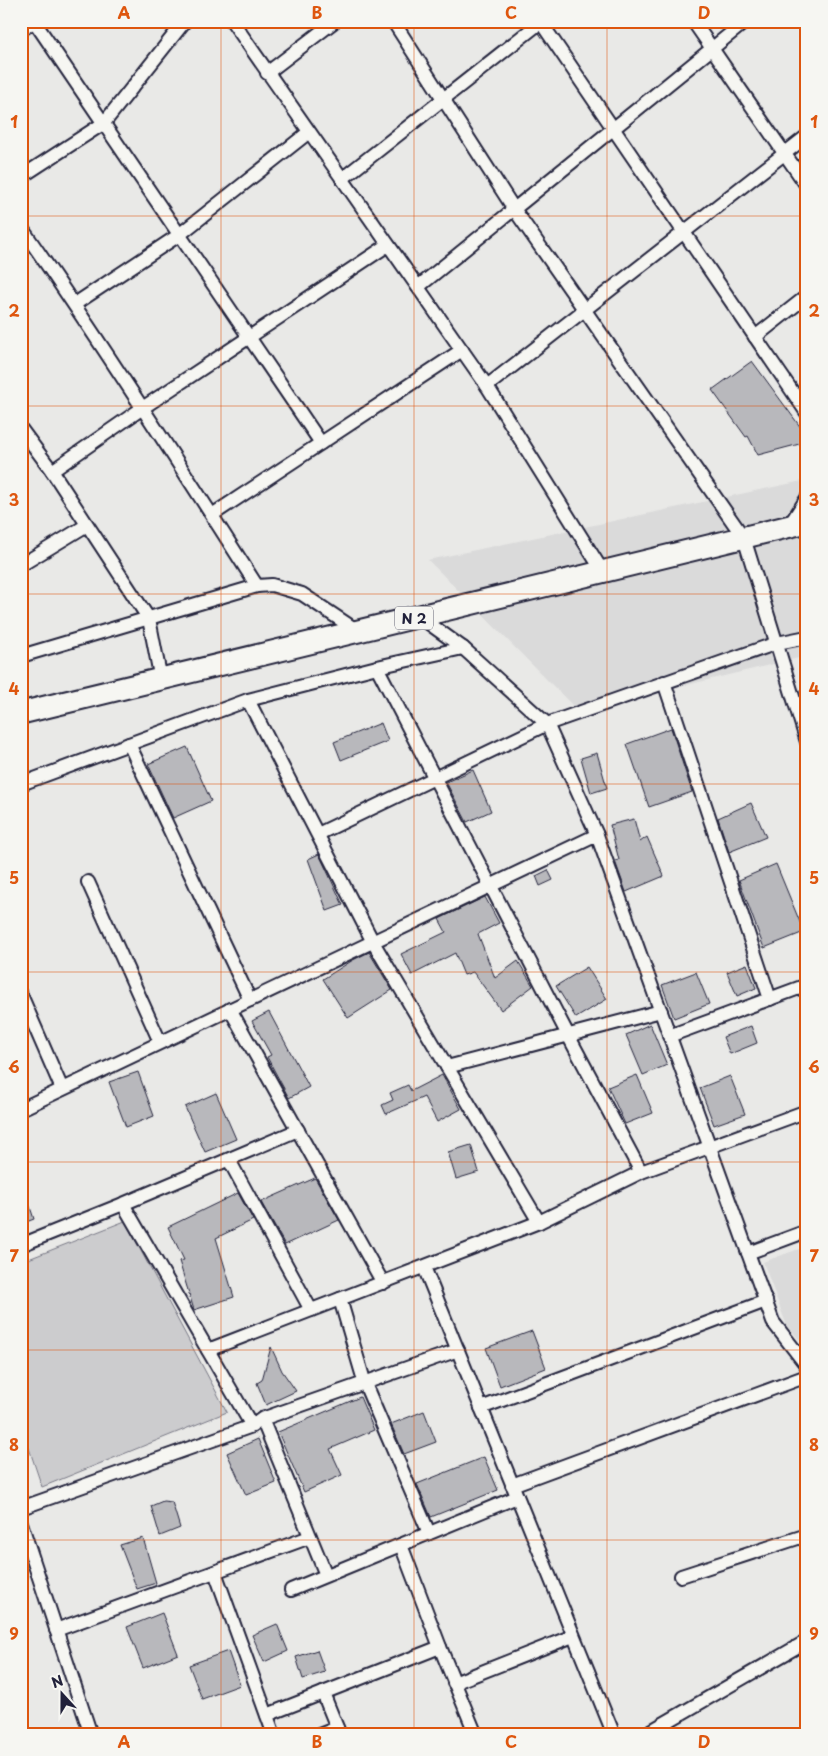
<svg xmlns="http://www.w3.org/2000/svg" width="828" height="1756" font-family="'Playpen Sans',sans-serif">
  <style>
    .built { fill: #dadada }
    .green { fill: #ccccce; stroke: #777784 }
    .building { fill: #b8b8bc; stroke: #22223b }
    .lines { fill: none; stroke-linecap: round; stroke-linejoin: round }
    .minor-casing { stroke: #22223b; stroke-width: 16 }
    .trunk-casing { stroke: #22223b; stroke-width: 25 }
    .minor { stroke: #f6f6f2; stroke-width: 12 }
    .trunk { stroke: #f6f6f2; stroke-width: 21 }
    .grid { fill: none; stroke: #de560e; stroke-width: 1; stroke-opacity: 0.55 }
    .labels { text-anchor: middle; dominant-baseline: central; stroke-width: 4.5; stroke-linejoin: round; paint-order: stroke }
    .shield { fill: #f6f6f2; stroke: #626272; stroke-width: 1 }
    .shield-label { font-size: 14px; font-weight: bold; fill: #22223b }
    .neatline { fill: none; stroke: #de560e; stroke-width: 2 }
    .grid-label { font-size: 16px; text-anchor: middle; font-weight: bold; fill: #de560e }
  </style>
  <rect width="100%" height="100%" fill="#e9e9e7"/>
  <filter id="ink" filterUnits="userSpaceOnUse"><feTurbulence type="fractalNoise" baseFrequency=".02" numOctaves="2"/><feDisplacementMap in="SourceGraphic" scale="10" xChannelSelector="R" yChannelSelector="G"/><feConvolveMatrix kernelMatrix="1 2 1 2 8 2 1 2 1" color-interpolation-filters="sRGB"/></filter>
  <g filter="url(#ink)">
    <!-- built -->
    <g class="built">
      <polygon points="807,480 807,656 578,711 428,560"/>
      <polygon points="807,1246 807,1348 787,1326 763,1262"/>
    </g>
    <!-- green -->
    <polygon class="green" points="125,1221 227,1412 42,1487 21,1424 21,1262"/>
    <!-- building -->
    <g class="building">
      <polygon points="752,361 807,436 807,442 758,455 748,436 746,437 712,390"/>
      <polygon points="381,723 388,741 341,760 334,742"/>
      <polygon points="671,728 692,792 649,807 627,744"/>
      <polygon points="187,747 211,801 173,818 148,764"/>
      <polygon points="597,753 607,788 591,793 581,758"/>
      <polygon points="473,770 491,811 467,822 446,782"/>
      <polygon points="751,803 766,837 729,852 718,818"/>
      <polygon points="634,819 640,842 647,837 664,876 626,892 615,861 619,860 610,825"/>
      <polygon points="319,854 343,905 327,911 308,859"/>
      <polygon points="776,864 804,932 764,948 739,880"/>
      <polygon points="548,870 553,880 540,886 536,876"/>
      <polygon points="485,897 499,923 478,934 495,978 518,961 533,986 501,1010 473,972 464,975 455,953 412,975 401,954 446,932 439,919"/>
      <polygon points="369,952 392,990 348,1018 323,979 353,960"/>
      <polygon points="747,964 756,988 737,996 727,972"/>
      <polygon points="587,967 607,999 576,1018 556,986"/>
      <polygon points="696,972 709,1004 674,1018 662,985"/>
      <polygon points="269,1012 309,1087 289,1098 267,1057 271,1055 252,1021"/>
      <polygon points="650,1024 667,1065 643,1075 626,1035"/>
      <polygon points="751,1026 757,1043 730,1054 723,1037"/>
      <polygon points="138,1072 154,1116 126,1127 109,1082"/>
      <polygon points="442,1075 461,1109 437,1122 424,1097 386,1114 382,1105 393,1100 390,1093 408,1085 411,1091"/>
      <polygon points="637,1075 653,1113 625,1124 608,1087"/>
      <polygon points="730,1076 745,1114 714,1125 700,1088"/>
      <polygon points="216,1093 236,1139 205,1152 185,1107"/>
      <polygon points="471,1145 479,1172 456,1179 448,1152"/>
      <polygon points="315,1178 339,1220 285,1245 261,1202"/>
      <polygon points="23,1186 34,1219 21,1224 21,1187"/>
      <polygon points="238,1193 253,1220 216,1238 234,1297 194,1310 179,1261 184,1260 168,1227"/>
      <polygon points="532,1331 546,1368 500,1386 486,1348"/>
      <polygon points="271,1347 282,1371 296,1391 266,1405 257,1383 262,1380"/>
      <polygon points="360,1397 374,1430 330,1449 342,1475 304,1492 278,1432"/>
      <polygon points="424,1411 436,1442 404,1454 391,1424"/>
      <polygon points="258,1439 276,1483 246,1495 227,1453"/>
      <polygon points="484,1457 498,1490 431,1517 417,1484"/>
      <polygon points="163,1501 172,1502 180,1528 160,1536 151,1506"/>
      <polygon points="143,1538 156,1583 137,1589 120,1545"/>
      <polygon points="162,1613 178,1654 143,1668 127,1627"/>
      <polygon points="277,1624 288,1651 264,1662 252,1635"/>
      <polygon points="317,1650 325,1672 303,1679 296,1657"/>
      <polygon points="228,1651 240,1685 202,1699 189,1665"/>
    </g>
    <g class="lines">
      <defs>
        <g id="minor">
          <polyline points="34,21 321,443"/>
          <polyline points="232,21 487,386 603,572"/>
          <polyline points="393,21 514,209 744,538 807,742"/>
          <polyline points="540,21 807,413"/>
          <polyline points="693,21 807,186"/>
          <polyline points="21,30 35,21"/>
          <polyline points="267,73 335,21"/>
          <polyline points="21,177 104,123 185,21"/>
          <polyline points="342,179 542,21"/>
          <path d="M21 227C103 345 180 465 257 586"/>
          <polyline points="418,287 746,21"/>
          <polyline points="75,304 179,235 309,132"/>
          <polyline points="755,337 807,296"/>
          <polyline points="487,386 807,136"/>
          <polyline points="21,429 52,471 149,619 161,680"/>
          <polyline points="52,471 144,407 388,245"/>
          <polyline points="212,515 462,350"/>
          <polyline points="789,526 807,498"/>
          <polyline points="21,565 87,525"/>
          <polyline points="420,617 463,648 547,724 597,835 773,1322 807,1366"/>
          <polyline points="21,656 257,586 272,585 302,594 359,632"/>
          <polyline points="377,667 568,1035 641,1172"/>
          <polyline points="664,682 770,999"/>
          <polyline points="248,700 373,942 539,1222"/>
          <polyline points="129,744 250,1000"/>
          <polyline points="21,784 248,700 377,667 463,648"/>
          <polyline points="318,834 547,724 777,643 807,637"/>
          <polyline points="88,882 160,1042"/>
          <polyline points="21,995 62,1089"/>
          <polyline points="230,1009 383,1283"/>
          <polyline points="669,1036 807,985"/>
          <polyline points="447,1067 661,1011"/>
          <polyline points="21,1109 597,835"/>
          <polyline points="229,1160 311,1310"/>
          <polyline points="123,1204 252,1426"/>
          <polyline points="21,1245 123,1204 298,1130"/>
          <polyline points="748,1253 807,1231"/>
          <polyline points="424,1267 614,1735"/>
          <polyline points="340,1299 365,1384 429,1533"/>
          <polyline points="208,1350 539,1222 641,1172 807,1111"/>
          <polyline points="481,1408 766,1301"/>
          <polyline points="262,1419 326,1575"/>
          <polyline points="512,1485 807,1376"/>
          <polyline points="21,1508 252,1426 262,1419 458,1350"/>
          <polyline points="21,1523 91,1735"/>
          <polyline points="401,1545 440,1647 476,1735"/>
          <polyline points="215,1572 274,1735"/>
          <polyline points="681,1576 807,1535"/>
          <polyline points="291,1590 517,1497"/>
          <polyline points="56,1630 310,1537"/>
          <polyline points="454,1683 573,1636"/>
          <polyline points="323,1693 340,1735"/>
          <polyline points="267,1715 440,1647"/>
          <polyline points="319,1735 337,1728"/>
          <polyline points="644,1735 807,1641"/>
        </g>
        <polyline id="trunk" points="21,713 807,522"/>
      </defs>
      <!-- minor casing -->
      <use href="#minor" class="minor-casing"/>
      <!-- trunk casing -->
      <use href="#trunk" class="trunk-casing"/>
      <!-- minor -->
      <use href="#minor" class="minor"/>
      <!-- trunk -->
      <use href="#trunk" class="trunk"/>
    </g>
  </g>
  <!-- grid -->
  <path class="grid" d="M221 21V1735M414 21V1735M607 21V1735M21 216H807M21 406H807M21 594H807M21 784H807M21 972H807M21 1162H807M21 1350H807M21 1540H807"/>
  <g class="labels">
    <!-- shield labels -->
    <rect class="shield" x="395" y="606.5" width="38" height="23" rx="4"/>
    <g class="shield-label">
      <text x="414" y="618">N 2</text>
    </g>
  </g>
  <!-- margin -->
  <rect width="828" height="1756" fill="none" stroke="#f6f6f2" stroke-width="55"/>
  <!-- north arrow -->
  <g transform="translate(62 1694) rotate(339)" stroke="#f6f6f2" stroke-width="4" paint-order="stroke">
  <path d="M0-4L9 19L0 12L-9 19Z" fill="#22223b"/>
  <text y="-8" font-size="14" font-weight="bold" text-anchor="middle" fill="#22223b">N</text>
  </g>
  <rect x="28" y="28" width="772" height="1700" class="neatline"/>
  <g class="grid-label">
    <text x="124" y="19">A</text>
    <text x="317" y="19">B</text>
    <text x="511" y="19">C</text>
    <text x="704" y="19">D</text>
    <text x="14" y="128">1</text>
    <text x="814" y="128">1</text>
    <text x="14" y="317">2</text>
    <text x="814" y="317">2</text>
    <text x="14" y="506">3</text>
    <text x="814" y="506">3</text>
    <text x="14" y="695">4</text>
    <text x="814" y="695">4</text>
    <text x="14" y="884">5</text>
    <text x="814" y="884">5</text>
    <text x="14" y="1073">6</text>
    <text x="814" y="1073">6</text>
    <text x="14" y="1262">7</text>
    <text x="814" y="1262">7</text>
    <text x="14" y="1451">8</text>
    <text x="814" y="1451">8</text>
    <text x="14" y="1640">9</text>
    <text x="814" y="1640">9</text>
    <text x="124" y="1748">A</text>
    <text x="317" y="1748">B</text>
    <text x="511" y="1748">C</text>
    <text x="704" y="1748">D</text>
  </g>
</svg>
